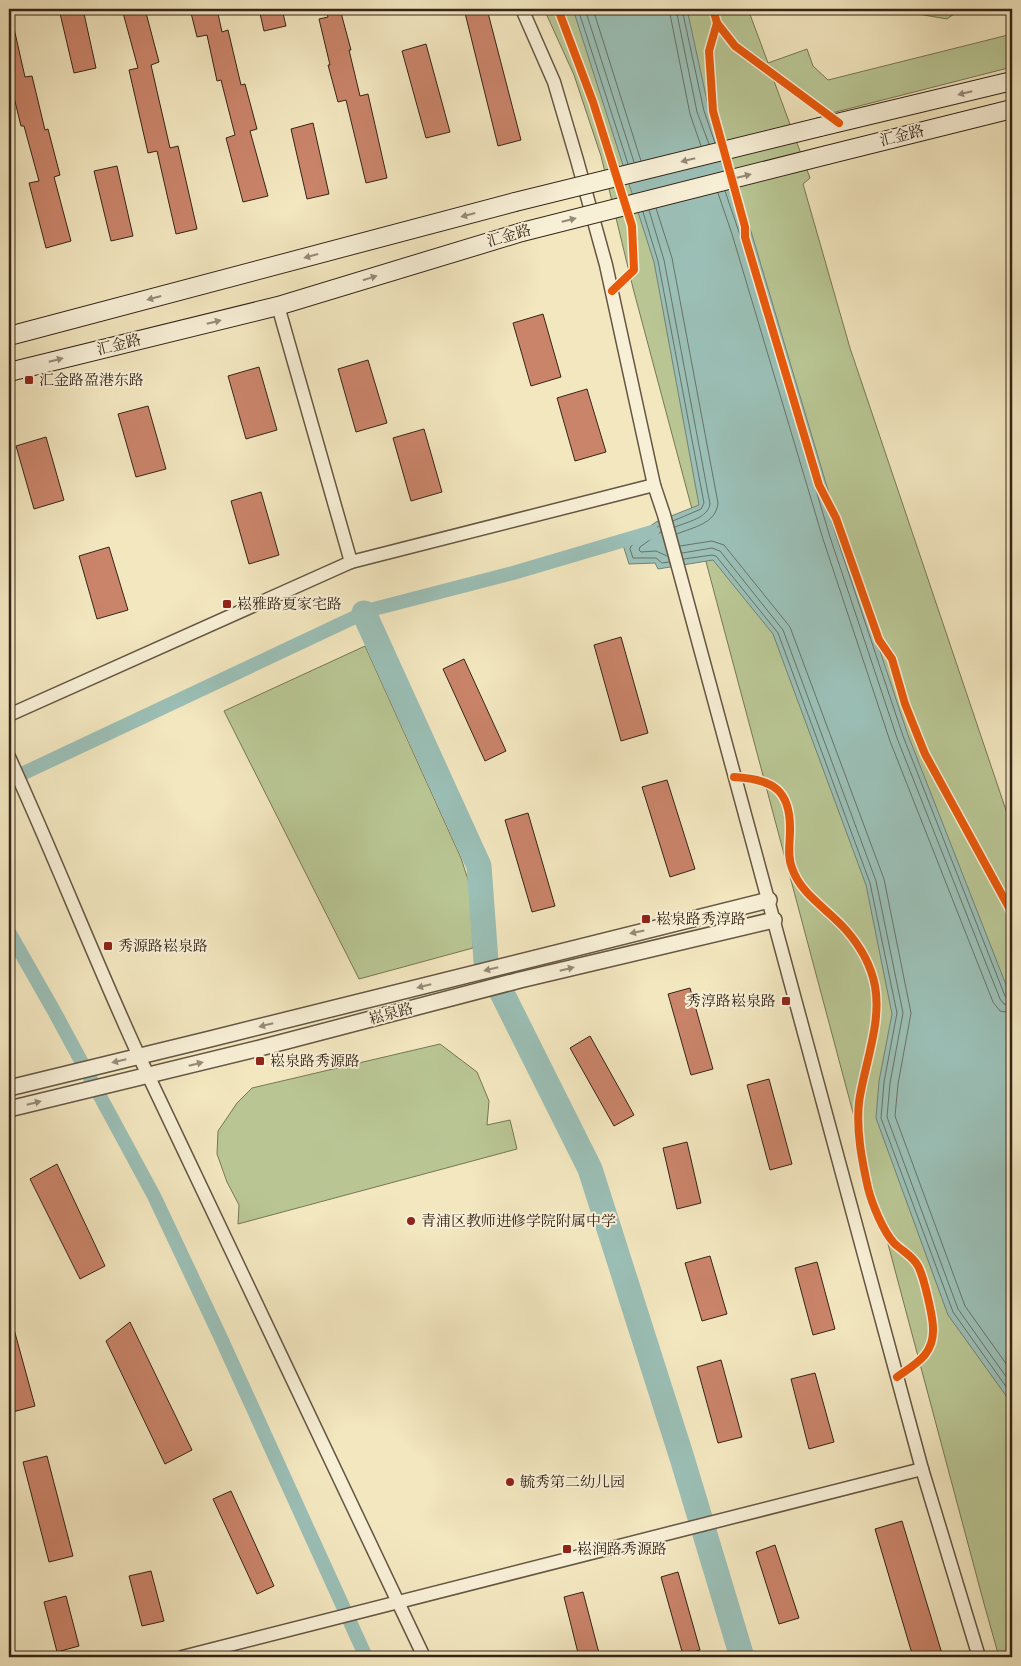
<svg xmlns="http://www.w3.org/2000/svg" width="1021" height="1666" font-family="'IM FELL English','Noto Serif SC',serif">
  <style>
    .green { fill: #b9c694; stroke: #777656 }
    .water { fill: #9bbfb6; stroke: #728177 }
    .lines { fill: none; stroke-linecap: round; stroke-linejoin: round }
    .shore { stroke: #687267; stroke-width: 1 }
    .canal { stroke: #9bbfb6; stroke-width: 14 }
    .river { stroke: #9bbfb6; stroke-width: 25 }
    .building { fill: #ca846a; stroke: #352518 }
    .minor-casing { stroke: #645642; stroke-width: 15 }
    .tertiary-casing { stroke: #645642; stroke-width: 18 }
    .secondary-casing { stroke: #352518; stroke-width: 20 }
    .minor { stroke: #f7efd6; stroke-width: 12 }
    .tertiary { stroke: #f7efd6; stroke-width: 15 }
    .secondary { stroke: #f7efd6; stroke-width: 18 }
    .secondary-bridge-casing { stroke: #352518; stroke-width: 20; stroke-linecap: butt }
    .secondary-bridge { stroke: #f7efd6; stroke-width: 18 }
    .cycleway-casing { stroke: #f7efd6; stroke-width: 11 }
    .cycleway { stroke: #e8590c; stroke-width: 8 }
    .oneway { fill: #968a77 }
    .poi-dot { fill: #8f2418; stroke: #f7efd6; stroke-width: 2 }
    .labels { text-anchor: middle; dominant-baseline: central; stroke-width: 4; stroke-linejoin: round; paint-order: stroke }
    .street-label { font-size: 15px; fill: #352518; stroke: #f7efd6 }
    .poi-label { font-size: 15px; fill: #352518; stroke: #f7efd6; text-anchor: start }
  </style>
  <rect width="100%" height="100%" fill="#f3e7c0"/>
  <filter id="stains"><feTurbulence type="fractalNoise" baseFrequency=".004" numOctaves="4"/><feColorMatrix values="0 0 0 0 .2 0 0 0 0 .09 0 0 0 0 .02 0 0 0 .5 -.17"/></filter>
  <radialGradient id="worn" r=".72"><stop offset=".6" stop-color="#630" stop-opacity="0"/><stop offset="1" stop-color="#630" stop-opacity=".3"/></radialGradient>
  <!-- green -->
  <g class="green">
    <polygon points="544,9 748,9 768,63 807,49 813,66 828,80 1012,34 1012,67 824,115 768,65 810,178 803,184 850,348 1012,828 1012,1657 999,1657 983,1600 633,288 601,156 574,75"/>
    <polygon points="909,9 950,9 954,14 947,19 918,14"/>
    <polygon points="365,646 461,858 471,889 473,948 359,979 224,711"/>
    <polygon points="440,1044 477,1072 489,1101 487,1125 510,1120 517,1149 238,1224 239,1205 227,1182 217,1154 218,1131 237,1103 252,1088"/>
  </g>
  <!-- water -->
  <polygon class="water" points="573,9 687,9 709,110 750,228 841,534 908,735 1012,1000 1012,1404 948,1315 876,1118 879,1081 892,1014 866,885 773,634 713,560 658,569 655,563 629,564 623,545 656,522 699,505 654,262"/>
  <g class="lines">
    <!-- shore -->
    <g class="shore">
      <polyline points="578,9 628,164"/>
      <polyline points="585,9 634,162"/>
      <polyline points="593,9 641,161"/>
      <polyline points="669,9 690,114 701,146"/>
      <polyline points="676,9 697,112 709,144"/>
      <polyline points="682,9 704,111 715,143"/>
      <polyline points="731,190 745,230 836,535 903,736 1005,996 1008,999 1012,1000"/>
      <polyline points="725,191 739,232 830,537 897,738 1000,999 1004,1004 1012,1006"/>
      <polyline points="718,193 732,234 823,539 890,741 993,1002 1000,1011 1012,1013"/>
      <path d="M656 208 672 258 718 503C716 524 693 527 677 534"/>
      <path d="M649 210 664 260 710 504C708 518 687 522 675 527"/>
      <polyline points="643,212 658,261 704,503 701,509 673,521"/>
      <polyline points="659,526 631,546 630,549 633,558 656,558 662,563 669,562"/>
      <polyline points="661,532 640,547 639,550 641,552 656,551 667,556"/>
      <polyline points="680,546 712,541 724,545 790,627 884,879 911,1013 898,1084 895,1116 965,1306 1012,1372"/>
      <polyline points="682,553 712,548 720,551 783,630 876,881 903,1013 890,1083 887,1117 958,1309 1012,1385"/>
      <polyline points="684,559 712,555 716,556 778,633 870,883 897,1013 884,1082 881,1118 953,1312 1012,1395"/>
    </g>
    <!-- canal -->
    <g class="canal">
      <polyline points="9,780 370,610 513,573 652,532"/>
      <polyline points="9,932 54,1011 154,1196 220,1336 366,1657"/>
    </g>
    <!-- river -->
    <polyline class="river" points="364,613 479,866 486,961 590,1169 682,1458 742,1657"/>
  </g>
  <!-- building -->
  <g class="building">
    <polygon points="59,9 83,9 96,68 74,73"/>
    <polygon points="122,9 145,9 159,62 151,65 170,148 178,146 197,229 176,234 157,151 148,153 129,70 138,68"/>
    <polygon points="190,9 217,9 222,32 228,30 241,85 245,84 257,129 250,131 268,196 243,202 226,138 235,135 221,80 217,81 207,35 197,37"/>
    <polygon points="259,9 282,9 286,26 264,31"/>
    <polygon points="326,9 340,9 351,50 349,50 360,96 368,94 387,178 366,183 346,100 338,102 328,65 330,65 319,19 328,17"/>
    <polygon points="464,9 487,9 521,140 498,146"/>
    <polygon points="13,24 25,77 32,76 45,130 48,129 60,175 54,177 71,241 46,248 29,183 39,181 24,126 21,126 10,81 9,81 9,25"/>
    <polygon points="426,44 450,132 426,138 402,51"/>
    <polygon points="313,123 329,194 307,199 291,129"/>
    <polygon points="117,166 133,236 111,241 94,171"/>
    <polygon points="543,314 561,377 531,386 513,323"/>
    <polygon points="368,360 387,423 356,432 338,369"/>
    <polygon points="259,367 277,430 246,439 228,376"/>
    <polygon points="587,389 606,452 575,461 557,398"/>
    <polygon points="148,406 166,469 136,477 118,414"/>
    <polygon points="424,429 442,492 411,501 393,438"/>
    <polygon points="46,437 64,500 34,509 16,446"/>
    <polygon points="261,492 279,555 249,564 231,501"/>
    <polygon points="109,547 128,610 97,619 79,556"/>
    <polygon points="621,637 648,733 621,741 594,645"/>
    <polygon points="464,659 506,751 485,761 443,669"/>
    <polygon points="667,780 695,869 670,877 642,787"/>
    <polygon points="528,813 555,906 532,912 505,820"/>
    <polygon points="690,988 713,1069 691,1075 668,994"/>
    <polygon points="590,1036 634,1115 614,1126 570,1048"/>
    <polygon points="769,1079 792,1164 770,1170 747,1085"/>
    <polygon points="687,1142 701,1203 677,1209 663,1148"/>
    <polygon points="57,1164 105,1266 80,1279 30,1179"/>
    <polygon points="710,1256 727,1314 702,1321 685,1263"/>
    <polygon points="817,1262 835,1329 813,1335 795,1268"/>
    <polygon points="9,1322 12,1322 35,1406 9,1413"/>
    <polygon points="130,1322 192,1450 165,1464 106,1341"/>
    <polygon points="721,1360 742,1437 718,1443 697,1367"/>
    <polygon points="815,1373 834,1442 809,1449 791,1379"/>
    <polygon points="47,1456 73,1556 49,1562 23,1462"/>
    <polygon points="231,1491 274,1586 257,1594 213,1499"/>
    <polygon points="902,1521 943,1657 913,1657 875,1529"/>
    <polygon points="775,1545 799,1618 779,1624 756,1552"/>
    <polygon points="151,1571 164,1621 142,1626 129,1576"/>
    <polygon points="678,1572 700,1650 683,1655 661,1577"/>
    <polygon points="583,1592 600,1657 579,1657 564,1597"/>
    <polygon points="66,1596 79,1646 57,1652 44,1602"/>
  </g>
  <g class="lines">
    <defs>
      <g id="minor">
        <polyline points="522,9 554,82 577,160 606,265 654,485 664,515 922,1469 979,1657"/>
        <polyline points="278,306 351,562"/>
        <polyline points="9,715 351,562 654,485"/>
        <path d="M9 757C54 855 93 956 138 1054 232 1256 330 1455 424 1657"/>
        <polyline points="182,1657 922,1469"/>
      </g>
      <g id="tertiary">
        <polyline points="9,1088 210,1039 769,900"/>
        <polyline points="9,1109 260,1048 520,980 774,920"/>
      </g>
      <g id="secondary">
        <polyline points="820,127 1012,81"/>
        <polyline points="827,155 1012,109"/>
        <polyline points="9,336 515,202"/>
        <polyline points="9,372 278,306 522,232"/>
      </g>
    </defs>
    <!-- minor casing -->
    <use href="#minor" class="minor-casing"/>
    <!-- tertiary casing -->
    <use href="#tertiary" class="tertiary-casing"/>
    <!-- secondary casing -->
    <use href="#secondary" class="secondary-casing"/>
    <!-- minor -->
    <use href="#minor" class="minor"/>
    <!-- tertiary -->
    <use href="#tertiary" class="tertiary"/>
    <!-- secondary -->
    <use href="#secondary" class="secondary"/>
    <defs>
      <g id="secondary-bridge">
        <polyline points="515,202 820,127"/>
        <polyline points="522,232 827,155"/>
      </g>
    </defs>
    <!-- secondary-bridge casing -->
    <use href="#secondary-bridge" class="secondary-bridge-casing"/>
    <!-- secondary-bridge -->
    <use href="#secondary-bridge" class="secondary-bridge"/>
    <defs>
      <g id="cycleway">
        <polyline points="558,9 593,102 632,226 634,270 612,291"/>
        <polyline points="713,9 717,23 735,46 839,123"/>
        <polyline points="717,23 709,51 713,111 745,227 745,237 819,485 836,518 879,640 892,659 905,704 925,754 1012,913"/>
        <path d="M734 777C772 779 791 789 790 831 790 843 787 856 792 868 801 895 828 909 846 930 860 946 871 965 875 986 882 1023 864 1066 859 1102 856 1131 862 1161 868 1188 872 1204 883 1231 894 1243 902 1251 913 1256 918 1266 924 1277 933 1317 933 1329 934 1355 915 1364 897 1377"/>
      </g>
    </defs>
    <!-- cycleway casing -->
    <use href="#cycleway" class="cycleway-casing"/>
    <!-- cycleway -->
    <use href="#cycleway" class="cycleway"/>
  </g>
  <!-- one-way arrows -->
  <defs><path id="oneway-solid" d="M-6-.8H1V-3.2L6.5 0L1 3.2V.8H-6Z" transform="scale(1.25)"/></defs>
  <g class="oneway">
    <use href="#oneway-solid" transform="translate(965 93) rotate(166)"/>
    <use href="#oneway-solid" transform="translate(688 160) rotate(166)"/>
    <use href="#oneway-solid" transform="translate(744 176) rotate(-14)"/>
    <use href="#oneway-solid" transform="translate(468 215) rotate(165)"/>
    <use href="#oneway-solid" transform="translate(569 220) rotate(-14)"/>
    <use href="#oneway-solid" transform="translate(311 256) rotate(165)"/>
    <use href="#oneway-solid" transform="translate(370 278) rotate(-17)"/>
    <use href="#oneway-solid" transform="translate(154 298) rotate(165)"/>
    <use href="#oneway-solid" transform="translate(214 322) rotate(-14)"/>
    <use href="#oneway-solid" transform="translate(56 360) rotate(-14)"/>
    <use href="#oneway-solid" transform="translate(637 932) rotate(168)"/>
    <use href="#oneway-solid" transform="translate(491 969) rotate(166)"/>
    <use href="#oneway-solid" transform="translate(567 969) rotate(-14)"/>
    <use href="#oneway-solid" transform="translate(424 986) rotate(166)"/>
    <use href="#oneway-solid" transform="translate(266 1025) rotate(166)"/>
    <use href="#oneway-solid" transform="translate(119 1061) rotate(167)"/>
    <use href="#oneway-solid" transform="translate(196 1064) rotate(-14)"/>
    <use href="#oneway-solid" transform="translate(34 1103) rotate(-14)"/>
  </g>
  <!-- markers -->
  <g class="poi-dot">
    <rect x="24" y="375" width="10" height="10" rx="2.5"/>
    <rect x="222" y="599" width="10" height="10" rx="2.5"/>
    <rect x="641" y="914" width="10" height="10" rx="2.5"/>
    <rect x="103" y="941" width="10" height="10" rx="2.5"/>
    <rect x="781" y="996" width="10" height="10" rx="2.5"/>
    <rect x="255" y="1056" width="10" height="10" rx="2.5"/>
    <circle cx="411" cy="1221" r="5"/>
    <circle cx="510" cy="1482" r="5"/>
    <rect x="562" y="1544" width="10" height="10" rx="2.5"/>
  </g>
  <g class="labels">
    <!-- street labels -->
    <g class="street-label">
      <text transform="translate(902 136) rotate(-14)">汇金路</text>
      <text transform="translate(509 236) rotate(-16)">汇金路</text>
      <text transform="translate(119 345) rotate(-14)">汇金路</text>
      <text transform="translate(391 1014) rotate(-15)">崧泉路</text>
    </g>
    <!-- poi labels -->
    <g class="poi-label">
      <text x="39" y="380">汇金路盈港东路</text>
      <text x="237" y="604">崧雅路夏家宅路</text>
      <text x="656" y="919">崧泉路秀淳路</text>
      <text x="118" y="946">秀源路崧泉路</text>
      <text x="776" y="1001" text-anchor="end">秀淳路崧泉路</text>
      <text x="270" y="1061">崧泉路秀源路</text>
      <text x="421" y="1221">青浦区教师进修学院附属中学</text>
      <text x="520" y="1482">毓秀第二幼儿园</text>
      <text x="577" y="1549">崧润路秀源路</text>
    </g>
  </g>
  <!-- margin -->
  <rect width="1021" height="1666" fill="none" stroke="#f3e7c0" stroke-width="30"/>
  <rect x="10" y="10" width="1001" height="1646" fill="none" stroke="#352518" stroke-width="2.5"/>
  <rect x="15" y="15" width="991" height="1636" fill="none" stroke="#352518"/>
  <rect width="100%" height="100%" filter="url(#stains)"/>
  <rect width="100%" height="100%" fill="url(#worn)"/>
</svg>
